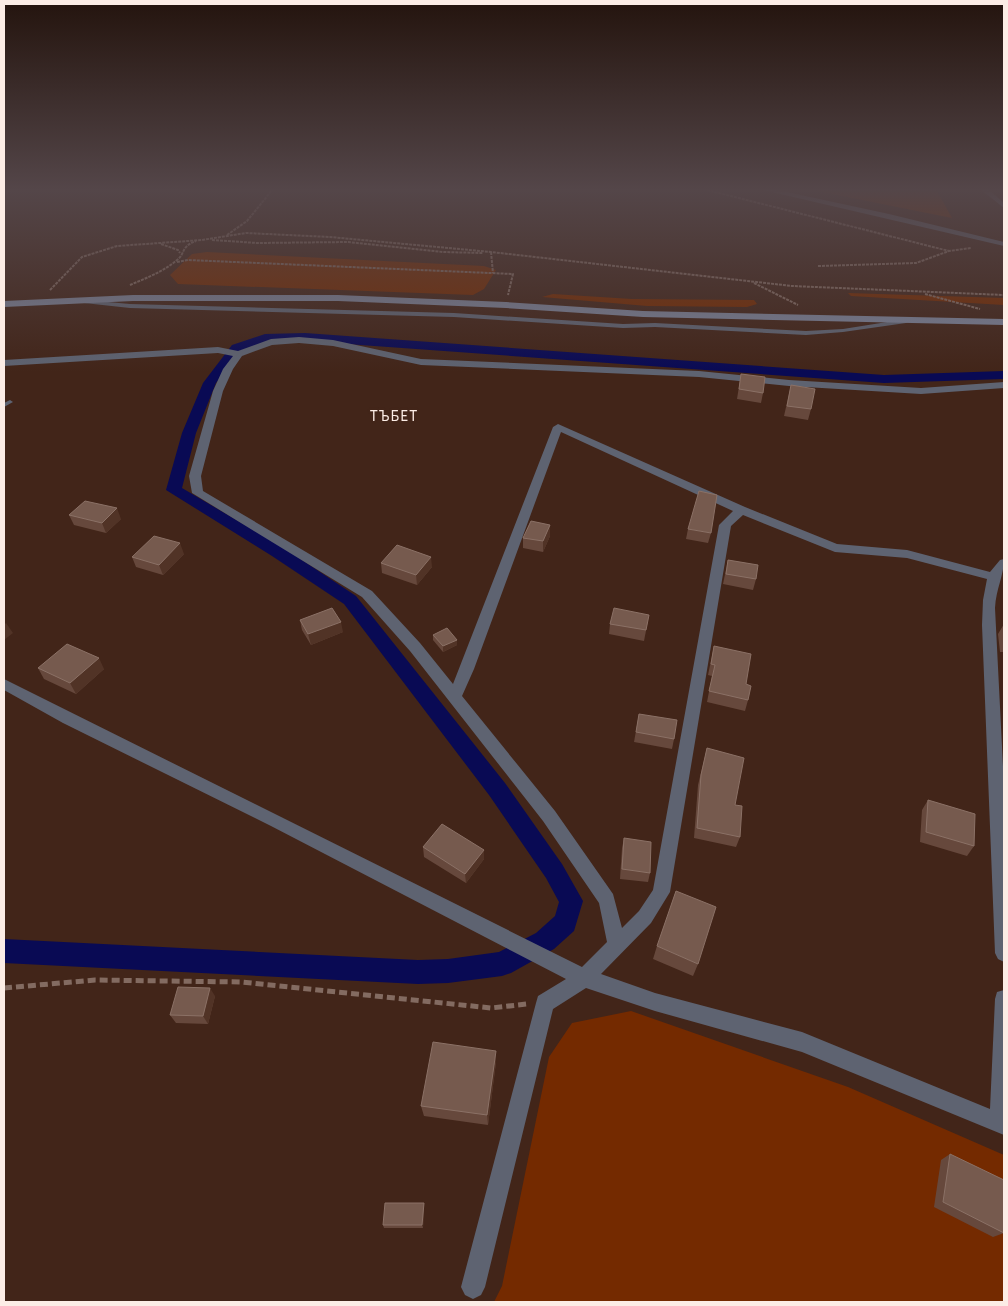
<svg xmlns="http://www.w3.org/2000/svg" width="1008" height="1306" font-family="'Source Sans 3',sans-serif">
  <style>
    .green { fill: #742a00 }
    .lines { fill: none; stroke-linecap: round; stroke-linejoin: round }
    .canal { fill: #090a54; fill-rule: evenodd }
    .path-far1 { stroke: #836b61; stroke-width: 2; stroke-dasharray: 3 1; stroke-linecap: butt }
    .path { stroke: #836b61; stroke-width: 5; stroke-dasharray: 8 4; stroke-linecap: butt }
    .service { fill: #5e6371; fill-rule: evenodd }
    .minor { fill: #5e6371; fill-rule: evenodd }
    .tertiary { fill: #5e6371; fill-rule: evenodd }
    .secondary { fill: #7a8196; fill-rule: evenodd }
    .wall { fill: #66483c }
    .shaded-wall { fill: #513326 }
    .building { fill: #765a4e; stroke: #8b7166 }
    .labels { text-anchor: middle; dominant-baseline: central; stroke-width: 4.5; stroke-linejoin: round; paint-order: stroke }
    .far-quarter-label { font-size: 15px; letter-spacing: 1px; fill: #fcede6; stroke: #422519 }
  </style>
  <rect width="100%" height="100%" fill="#422519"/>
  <!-- green -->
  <g class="green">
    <polygon points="807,189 936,189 952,218"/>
    <polygon points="207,252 484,266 496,270 484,289 473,295 178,284 170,275 192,254"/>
    <polygon points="848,293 1004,298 1004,305 851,296"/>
    <polygon points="553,294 632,299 754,300 757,304 747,307 647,306 542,297"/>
    <polygon points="631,1011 848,1087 1004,1155 1004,1302 494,1302 502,1286 549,1057 572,1023"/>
  </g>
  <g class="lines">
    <!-- canal -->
    <polygon class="canal" points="305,333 884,375 1004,371 1004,379 884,383 305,341 266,342 240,351 216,383 196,433 182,488 284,548 356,596 505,783 562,864 583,901 574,931 554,949 511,973 502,976 448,983 418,984 4,963 4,939 418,960 448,959 499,952 536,933 555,916 559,902 546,878 489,795 344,604 272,556 166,490 182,433 203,383 232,345 265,334"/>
    <!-- path-far1 -->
    <g class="path-far1">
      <polyline points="703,189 949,251"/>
      <polyline points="227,235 247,221 273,189"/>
      <polyline points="212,240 257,243 348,242 443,252 483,253"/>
      <polyline points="161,244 178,250 180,253"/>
      <polyline points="491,252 493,273"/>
      <polyline points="177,262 188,260 513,274 508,295"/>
      <polyline points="818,266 916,263 949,251 971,248"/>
      <polyline points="754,283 798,305"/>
      <path d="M130 285C146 278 163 272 177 260 186 253 180 247 196 241"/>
      <polyline points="50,290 82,257 117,246 202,240 246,233 330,237 491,252 792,286 1004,295"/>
      <polyline points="925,294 980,309"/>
    </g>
    <!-- path -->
    <polyline class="path" points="4,988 95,980 241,982 491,1008 527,1004"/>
    <!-- service -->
    <g class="service">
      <polygon points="86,300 130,304 454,313 623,324 655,323 806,331 843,329 906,319 909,321 906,323 843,332 806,335 655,327 623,328 454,317 130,308 84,303 83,302"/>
      <polygon points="10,400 13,402 4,407 4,403"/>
    </g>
    <!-- minor -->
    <g class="minor">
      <polygon points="980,189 988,189 1004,203 1004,208"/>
      <path d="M299 337 333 340 421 359 699 371 789 380 921 388 1004 382V388L921 394 789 386 699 377 421 365 333 346 299 343 272 345 242 356 233 369 223 391 201 476 203 491 372 591 420 643 453 684 553 427 558 424 745 507 837 544 907 550 990 572 1000 560 1004 559C1004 575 996 589 995 608L1004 786V962L998 959 995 953 982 625 983 600 987 579 907 558 835 552 743 515 731 526 670 892 651 923 601 974 655 993 802 1032 990 1109 995 999 997 992 1004 990V1135L802 1052 655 1011 586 988 553 1009 485 1287 481 1295 473 1299 465 1295 461 1287 536 1003 538 996 566 979 271 826 63 723 4 690V679L582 967 607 942 599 903 543 821 410 651 362 597 192 493 189 476 213 391 223 369 233 356 218 353 4 366V360L218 347 238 351 271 339ZM561 432 733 511 719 525 653 890 639 911 622 928 613 894 555 811 462 696 474 669Z"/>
    </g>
    <!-- tertiary -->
    <polygon class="tertiary" points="759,189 773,189 889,214 1004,242 1004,246"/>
    <!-- secondary -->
    <polygon class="secondary" points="133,295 338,295 506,302 643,311 1004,319 1004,325 643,317 506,308 338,301 133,301 4,307 4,301"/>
  </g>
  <!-- wall -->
  <g class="wall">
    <polygon points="741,374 763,393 761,403 737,399"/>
    <polygon points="791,385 811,409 808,420 784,416"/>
    <polygon points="69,515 121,519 106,533 74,525"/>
    <polygon points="550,525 550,536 543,552 523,548 523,538"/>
    <polygon points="688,529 711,533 708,543 686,539"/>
    <polygon points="184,554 163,575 136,567 132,557"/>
    <polygon points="728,560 756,579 753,590 723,584"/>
    <polygon points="381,563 432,567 417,585 382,573"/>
    <polygon points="649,615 644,641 609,634 610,624"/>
    <polygon points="300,620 343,632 311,645 302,630"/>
    <polygon points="1004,624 1004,676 1004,652 1000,652 998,634"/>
    <polygon points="433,635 457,640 457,645 443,652 433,640"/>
    <polygon points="714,646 746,684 748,700 745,711 707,702 712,676 708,675"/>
    <polygon points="38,668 104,669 76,694 44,679"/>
    <polygon points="639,714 674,739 672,749 634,742"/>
    <polygon points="707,748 735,805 740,837 736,847 694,838 698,785"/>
    <polygon points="928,800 974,846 967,856 920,842 922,810"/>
    <polygon points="624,838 650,873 648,882 620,879 622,848"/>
    <polygon points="423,847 484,859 466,883 424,857"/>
    <polygon points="657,946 698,964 693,976 653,959"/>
    <polygon points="215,996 208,1024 176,1023 170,1015"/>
    <polygon points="496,1062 488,1125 424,1116 421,1106"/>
    <polygon points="950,1154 1004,1233 993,1237 934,1207 941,1160"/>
    <polygon points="424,1203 424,1206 423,1228 384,1228 383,1225"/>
  </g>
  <!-- shaded-wall -->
  <g class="shaded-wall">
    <polygon points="117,508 121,519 106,533 102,523"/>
    <polygon points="550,525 550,536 543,552 543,541"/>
    <polygon points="180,543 184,554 163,575 159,565"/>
    <polygon points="431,557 432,567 417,585 416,575"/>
    <polygon points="341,622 343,632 311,645 308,634"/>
    <polygon points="6,623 13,633 4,640 4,625"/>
    <polygon points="457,640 457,645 443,652 443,646"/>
    <polygon points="99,658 104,669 76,694 70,683"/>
    <polygon points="484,850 484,859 466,883 465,874"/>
    <polygon points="210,988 215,996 208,1024 203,1016"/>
    <polygon points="496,1051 496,1062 488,1125 487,1115"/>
    <polygon points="424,1203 424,1206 423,1228 422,1225"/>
  </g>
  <!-- building -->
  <g class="building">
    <polygon points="741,374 765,377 763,393 739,389"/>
    <polygon points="791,385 815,389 811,409 787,406"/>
    <polygon points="699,491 717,495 711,533 688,529"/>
    <polygon points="85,501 117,508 102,523 69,515"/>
    <polygon points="531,521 550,525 543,541 523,538"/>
    <polygon points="154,536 180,543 159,565 132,557"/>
    <polygon points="397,545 431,557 416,575 381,563"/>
    <polygon points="728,560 758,565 756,579 726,574"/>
    <polygon points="332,608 341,622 308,634 300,620"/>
    <polygon points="614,608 649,615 646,630 610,624"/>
    <polygon points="447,628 457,640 443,646 433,635"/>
    <polygon points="67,644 99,658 70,683 38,668"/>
    <polygon points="714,646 751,654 746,684 751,686 748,700 709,691 715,665 711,664"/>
    <polygon points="639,714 677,720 674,739 636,732"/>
    <polygon points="707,748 744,758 735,805 742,806 740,837 697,828 701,775"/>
    <polygon points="928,800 975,814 974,846 926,832"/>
    <polygon points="442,824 484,850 465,874 423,847"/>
    <polygon points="624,838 651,842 650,873 622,869"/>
    <polygon points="676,891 716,907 698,964 657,946"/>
    <polygon points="178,987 210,988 203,1016 170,1015"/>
    <polygon points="433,1042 496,1051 487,1115 421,1106"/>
    <polygon points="950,1154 1004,1180 1004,1233 943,1202"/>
    <polygon points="385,1203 424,1203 422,1225 383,1225"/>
  </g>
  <!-- sky -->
  <linearGradient id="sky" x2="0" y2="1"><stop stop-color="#24140e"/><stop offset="0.51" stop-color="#544649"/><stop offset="1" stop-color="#544649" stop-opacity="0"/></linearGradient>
  <rect width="1008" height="372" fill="url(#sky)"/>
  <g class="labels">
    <!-- far-quarter labels -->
    <g class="far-quarter-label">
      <text x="394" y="416">ТЪБЕТ</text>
    </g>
  </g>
  <!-- border -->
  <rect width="1008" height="1306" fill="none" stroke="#fcede6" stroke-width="10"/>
</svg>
